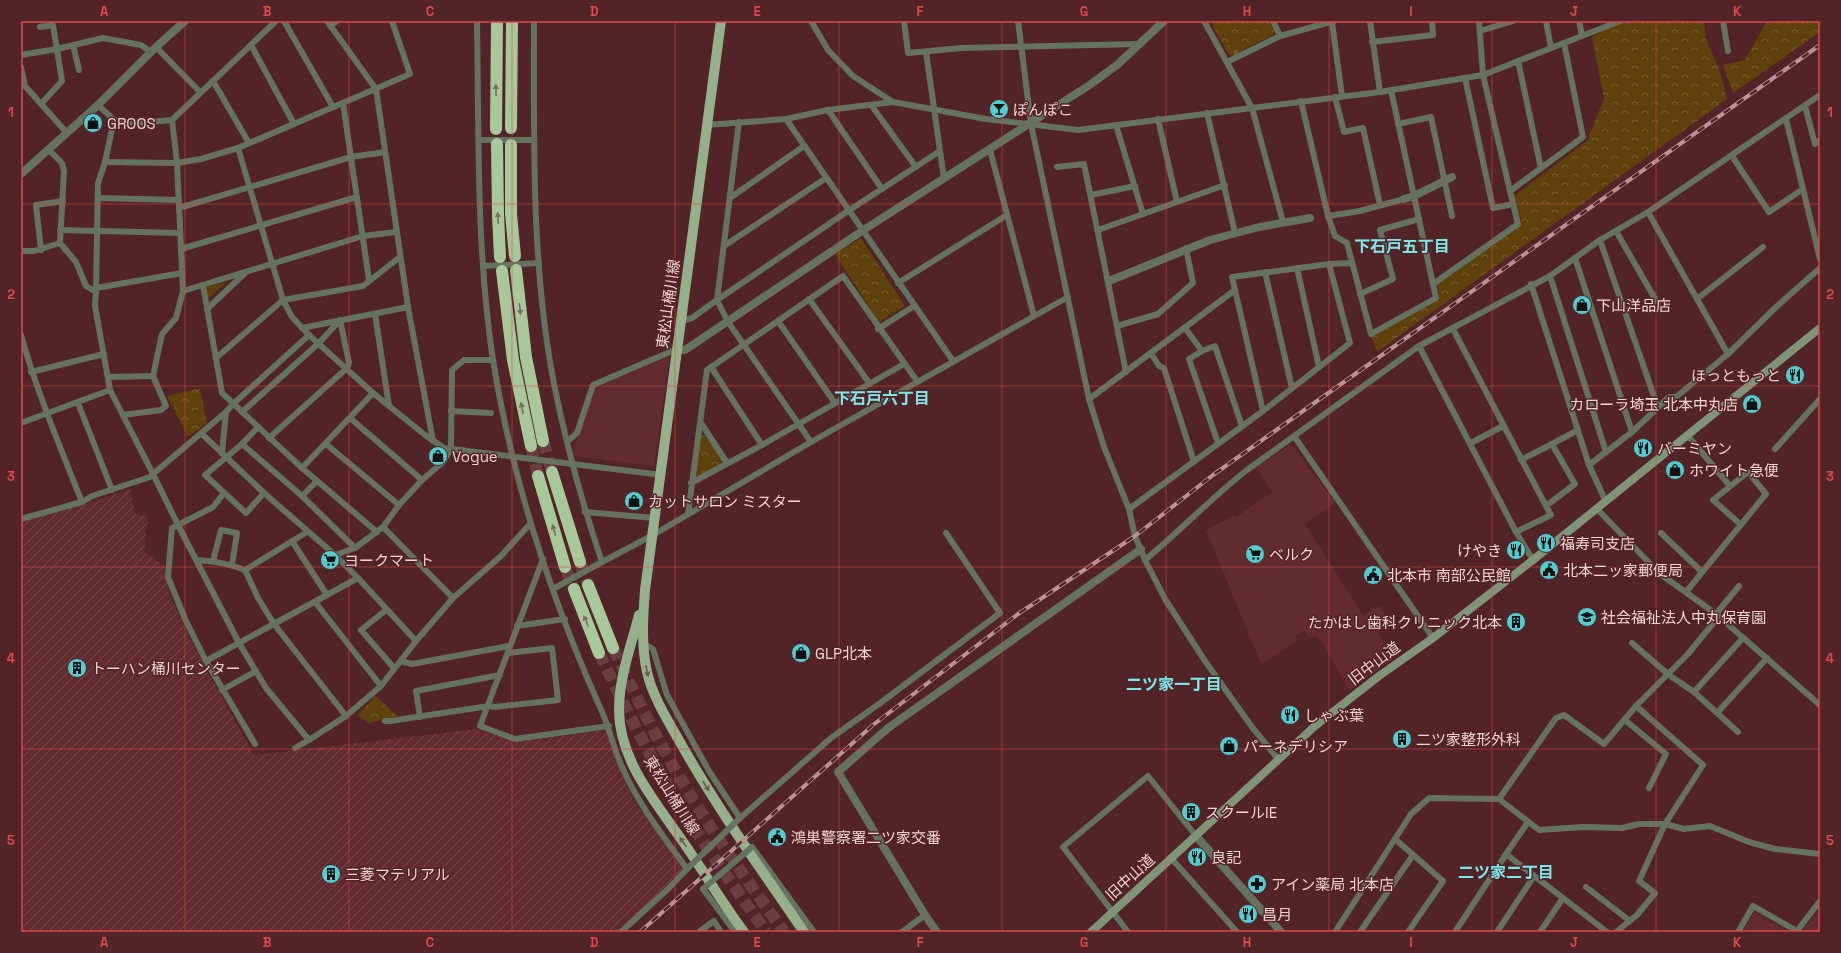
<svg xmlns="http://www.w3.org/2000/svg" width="1841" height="953" font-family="'Space Grotesk','Noto Sans JP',sans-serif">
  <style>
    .built { fill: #622b2f }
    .industrial { fill: url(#industrial-furrows) }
    .forest { fill: url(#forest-crowns) }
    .cemetery { fill: url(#cemetery-stones) }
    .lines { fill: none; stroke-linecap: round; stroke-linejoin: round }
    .motorway-tunnel { stroke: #6a3d41; stroke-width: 12; stroke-dasharray: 12 6; stroke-linecap: butt }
    .minor { stroke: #657260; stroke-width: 6 }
    .tertiary { stroke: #657260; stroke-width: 8 }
    .secondary { stroke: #809578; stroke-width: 8 }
    .primary { stroke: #95b08b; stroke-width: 10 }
    .motorway { stroke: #a8c89b; stroke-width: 12 }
    .rail-casing { stroke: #b99395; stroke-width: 4 }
    .rail { stroke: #522327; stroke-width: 2.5; stroke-dasharray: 8; stroke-linecap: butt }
    .minor-bridge { stroke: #657260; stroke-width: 6 }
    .oneway { fill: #796d5b }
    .oneway2 { fill: #6d5b4f }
    .grid { fill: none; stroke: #dc4a4a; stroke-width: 1; stroke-opacity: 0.55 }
    .labels { text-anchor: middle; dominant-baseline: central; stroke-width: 3; stroke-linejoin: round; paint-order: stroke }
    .poi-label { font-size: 15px; fill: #f2d2d2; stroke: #522327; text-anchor: start }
    .street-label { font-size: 15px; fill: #f2d2d2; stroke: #522327 }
    .neighbourhood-label { font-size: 16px; font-weight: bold; fill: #7be7e9; stroke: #522327 }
    .neatline { fill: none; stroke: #dc4a4a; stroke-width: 1.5 }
    .grid-label { font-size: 13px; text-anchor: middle; font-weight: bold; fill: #dc4a4a }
  </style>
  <defs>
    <pattern id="industrial-furrows" width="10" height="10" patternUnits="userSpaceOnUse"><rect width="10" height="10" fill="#622b2f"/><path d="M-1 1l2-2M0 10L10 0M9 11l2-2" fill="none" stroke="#79494c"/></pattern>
    <pattern id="forest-crowns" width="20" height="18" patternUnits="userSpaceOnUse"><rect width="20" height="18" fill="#5f410c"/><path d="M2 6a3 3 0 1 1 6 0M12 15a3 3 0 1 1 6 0" fill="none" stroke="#765c2e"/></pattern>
    <pattern id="cemetery-stones" width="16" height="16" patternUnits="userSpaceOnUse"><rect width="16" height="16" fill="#5f410c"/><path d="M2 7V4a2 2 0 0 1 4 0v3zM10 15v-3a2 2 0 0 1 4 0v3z" fill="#765c2e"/></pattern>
  </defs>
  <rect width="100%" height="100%" fill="#522327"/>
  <!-- built -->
  <g class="built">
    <polygon points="670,356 654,466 572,456 594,388"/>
    <polygon points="1289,445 1292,445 1336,503 1305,524 1363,615 1380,606 1391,623 1378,633 1393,659 1349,690 1322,642 1316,636 1309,638 1305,631 1295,636 1298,641 1261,664 1206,530 1234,515 1236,517 1272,492 1256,468"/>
    <polygon points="1820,910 1820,932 1801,932"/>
    <polygon points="1754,912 1789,932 1743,932"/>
  </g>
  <!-- industrial -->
  <polygon class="industrial" points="130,489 135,514 148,516 144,552 165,566 169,593 191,641 254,755 477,729 515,742 609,730 616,760 634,801 687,869 617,932 21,932 21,521 87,504"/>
  <!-- forest -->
  <g class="forest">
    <polygon points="1210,21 1270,21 1274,31 1273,35 1244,49 1239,40 1225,48"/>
    <polygon points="1621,21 1704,21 1706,39 1720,72 1727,99 1377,352 1371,335 1439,295 1437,281 1522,223 1514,196 1587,141 1604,99 1592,37"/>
    <polygon points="1767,21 1820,21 1820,32 1733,93 1723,65 1745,60"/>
    <polygon points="861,238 905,306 879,322 835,254"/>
    <polygon points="227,282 208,299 207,287"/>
    <polygon points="200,388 207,423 188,437 167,396"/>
    <polygon points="705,435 722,460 721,463 699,476 696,474 701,436"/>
    <polygon points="375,696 398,716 369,723 358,715"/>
  </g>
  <!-- cemetery -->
  <polygon class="cemetery" points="1239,40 1244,49 1234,56 1229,55 1225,48"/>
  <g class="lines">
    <!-- motorway-tunnel -->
    <g class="motorway-tunnel">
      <polyline points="543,441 552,472"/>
      <polyline points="531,446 538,476"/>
      <polyline points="580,562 588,585"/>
      <polyline points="565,567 574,589"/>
      <path d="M613 648C633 690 653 732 677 773 709 828 747 880 784 932"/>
      <path d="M599 653C620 696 640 739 665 780 695 833 731 882 766 932"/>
    </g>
    <!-- minor -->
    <g class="minor">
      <polyline points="284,21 333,107"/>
      <polyline points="327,21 376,89 408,307 433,441"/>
      <path d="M477 21C479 134 476 248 493 360 512 479 550 595 599 705 609 725 613 747 622 767 638 804 664 837 687 869L669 888 621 932"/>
      <path d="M534 21C534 141 531 265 554 384 566 444 582 503 602 562L653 535 811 442 1068 297"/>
      <polyline points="811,21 828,50 853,76 893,102"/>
      <polyline points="904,21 908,53 961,48 1139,44"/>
      <polyline points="1018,21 1031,124 1089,399 1104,447 1129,509 1135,536 1145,560 1165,599 1205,661 1252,727 1278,759"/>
      <polyline points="1204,21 1252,108 1283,222"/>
      <polyline points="1273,21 1280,36"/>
      <polyline points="1370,21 1380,92"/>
      <polyline points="1479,21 1483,75 1510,191"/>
      <polyline points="1546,21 1551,48"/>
      <polyline points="1579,21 1582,35"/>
      <polyline points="1723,21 1728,51"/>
      <polyline points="1332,22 1342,96"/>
      <polyline points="330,26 337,21"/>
      <polyline points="40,27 53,25 62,81 41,104"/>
      <polyline points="1480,31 1513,21"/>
      <polyline points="1372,42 1433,35 1432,21"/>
      <polyline points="73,45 79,70"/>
      <polyline points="251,45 294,124"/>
      <polyline points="156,47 200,92"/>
      <polyline points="926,52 944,179"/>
      <polyline points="21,55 57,49 103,38 141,45 151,52"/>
      <polyline points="1518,61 1541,168"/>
      <polyline points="1227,62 1280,36 1334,21"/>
      <polyline points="21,67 25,86 67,133"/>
      <polyline points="1465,78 1493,208 1513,204"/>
      <polyline points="213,81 249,143"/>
      <polyline points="1335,97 1344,132 1363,128 1380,205"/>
      <polyline points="1301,101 1328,216 1335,236 1347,243 1371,334 1436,298 1391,90"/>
      <polyline points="343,103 369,280"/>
      <polyline points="98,105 114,120 135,123 172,120 276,21"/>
      <polyline points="871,105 916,167"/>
      <polyline points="1805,106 1815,144 1820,140"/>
      <polyline points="828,110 882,189"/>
      <polyline points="1207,113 1235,233"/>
      <polyline points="786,119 953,361"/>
      <polyline points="1158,119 1177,202"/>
      <polyline points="1786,119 1820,259"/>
      <polyline points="1398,124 1431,117 1452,216"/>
      <polyline points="707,125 786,119 828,110 893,102 986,119 1078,130 1380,92 1483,75 1620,21"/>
      <polyline points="1116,125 1143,214"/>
      <polyline points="479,140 534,140"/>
      <polyline points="238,148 283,300 292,317 309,335 373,393 425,435 444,448 662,475"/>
      <polyline points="49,150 62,163 64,171 60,243 76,262 86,286 96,292"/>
      <polyline points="990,150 1034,316"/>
      <polyline points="1732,156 1769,212 1803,189"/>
      <polyline points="105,162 177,163 201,159 238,148 410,74 392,21"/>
      <polyline points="1057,167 1084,164 1126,372"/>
      <polyline points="1091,195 1135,186"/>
      <polyline points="98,198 179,200"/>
      <polyline points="730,198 804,146"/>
      <polyline points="179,208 351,157 385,152"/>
      <polyline points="1648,212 1728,354"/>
      <polyline points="1328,216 1360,211 1404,199"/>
      <polyline points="60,230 180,233"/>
      <polyline points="1098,230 1225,185"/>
      <polyline points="1616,231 1658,304"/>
      <polyline points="1600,240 1658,408"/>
      <polyline points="724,246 826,178"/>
      <polyline points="181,249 357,197"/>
      <polyline points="41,250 36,205 63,201"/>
      <polyline points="21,251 34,251 60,243"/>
      <polyline points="1575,258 1632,432"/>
      <polyline points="484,266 539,263"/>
      <polyline points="1297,268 1319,367"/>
      <polyline points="1265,272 1292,388"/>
      <polyline points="182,273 96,288 95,306 110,390 153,474 226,412"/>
      <polyline points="1550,276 1606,452"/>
      <polyline points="898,283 1007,215"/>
      <polyline points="1433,284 1518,224 1510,191 1583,137 1564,43"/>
      <polyline points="1531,284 1589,465"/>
      <polyline points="203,285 222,393 302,468 377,532"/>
      <polyline points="96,288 98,183 105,162 114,120"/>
      <polyline points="183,291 363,236 396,232"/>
      <polyline points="1360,294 1393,279 1380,230 1419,219"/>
      <polyline points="809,299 870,384"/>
      <polyline points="1697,299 1763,247"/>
      <polyline points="207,309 244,274"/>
      <polyline points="375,314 389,406"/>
      <polyline points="681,321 692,318 717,300 739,122"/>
      <polyline points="778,321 835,403"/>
      <polyline points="1117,326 1158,314 1193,283 1186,248"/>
      <polyline points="302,328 408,307"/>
      <polyline points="1185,328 1202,351 1215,346 1242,426"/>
      <polyline points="878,329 914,306"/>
      <polyline points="1453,329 1546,506 1575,484 1552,444 1521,460"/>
      <path d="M21 335C37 392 60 447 82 502"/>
      <polyline points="1419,346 1516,532 1533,560"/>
      <polyline points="1202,351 1189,359 1218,443"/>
      <polyline points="1151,353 1159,366 1164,368 1194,462"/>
      <polyline points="216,358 283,300 363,286 400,257"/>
      <polyline points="711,367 762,445"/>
      <polyline points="31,372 104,354"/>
      <polyline points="108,377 153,376"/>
      <polyline points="1089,399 1235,290"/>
      <polyline points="78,403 112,490"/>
      <polyline points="451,411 491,413"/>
      <polyline points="1263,411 1232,277 1329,264 1352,263"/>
      <polyline points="242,412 319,343 340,320"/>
      <polyline points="123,415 161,410 166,406 153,376 162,334 176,318 183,291 177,163 172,120"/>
      <polyline points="350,418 422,480"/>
      <polyline points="21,423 110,390"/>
      <polyline points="701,423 727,463"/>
      <polyline points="258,427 242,444 205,475 246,513 264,493"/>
      <polyline points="202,434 264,493 335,555 358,578 416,641"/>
      <polyline points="1294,436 1433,638"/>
      <polyline points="1688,436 1730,486"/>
      <polyline points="269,438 347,368 349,363 340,320"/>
      <polyline points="568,441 577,433 593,385 677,349"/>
      <polyline points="811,442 728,322 717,300 848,211 940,151"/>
      <polyline points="1471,443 1503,426"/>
      <polyline points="242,444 302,496 355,548"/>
      <polyline points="326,444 399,505"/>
      <polyline points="1552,444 1578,430"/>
      <polyline points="1775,449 1820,399"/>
      <polyline points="222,453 226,412 233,404 309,335"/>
      <polyline points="302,468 373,393"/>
      <polyline points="691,483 762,445 904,364"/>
      <polyline points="224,493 213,507 178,525 239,643 266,688 309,740 346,716 381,686 416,641 453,598 501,556 530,524"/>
      <polyline points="302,496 317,481"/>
      <polyline points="1606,502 1589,465 1632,432 1669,397 1676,397 1728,354 1775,308 1820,268"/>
      <polyline points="1129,509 1263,411 1350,343 1329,264"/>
      <polyline points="1597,509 1659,573 1716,614 1820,705"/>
      <polyline points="585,512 655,518"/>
      <polyline points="688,514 707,370 843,276 917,381"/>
      <polyline points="21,519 82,502 92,496 150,477 153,474 178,525 172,528 168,577 185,619 206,661 255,744"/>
      <polyline points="383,527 453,598"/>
      <polyline points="1516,532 1551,515 1546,506"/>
      <polyline points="1661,533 1702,572"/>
      <polyline points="292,541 327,595"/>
      <polyline points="335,555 355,548 383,527 399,505 422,480 443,462 451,449 452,370 464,360 493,360"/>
      <polyline points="543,559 480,726 515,739 609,726"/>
      <path d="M196 560C213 561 229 563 245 570L258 598 274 624 346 716"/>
      <path d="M1145 560C1180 531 1211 498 1247 470L1419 346 1550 276 1600 240 1648 212 1820 95"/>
      <polyline points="213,561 221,530 237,533 232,565"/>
      <polyline points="245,570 307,532"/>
      <polyline points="1686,592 1766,494 1748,472 1713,500 1740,524"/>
      <polyline points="315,602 381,686"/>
      <polyline points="386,610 361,630 394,668"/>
      <polyline points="1716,614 1739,586"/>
      <polyline points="517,626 565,619"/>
      <polyline points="643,643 653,649 667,695 709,771 740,818 831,738 879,704 1000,613 946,533"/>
      <polyline points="1632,643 1669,675 1694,692 1738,732"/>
      <polyline points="206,661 358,578"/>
      <polyline points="401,661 412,664 509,646"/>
      <polyline points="222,690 256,671"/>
      <polyline points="1694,692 1743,638"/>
      <polyline points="1717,713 1767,658"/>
      <polyline points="420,717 416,691 500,675"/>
      <polyline points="1625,720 1666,754 1649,788"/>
      <polyline points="385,721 390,721 489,706 495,707 558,700 552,648 508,653"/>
      <polyline points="295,748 309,740"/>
      <polyline points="1499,799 1556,718 1564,715 1604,744 1636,706 1688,654 1719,616"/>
      <polyline points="1395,839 1443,881 1408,932"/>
      <polyline points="752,847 814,932"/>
      <polyline points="1506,854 1528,822"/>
      <polyline points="1171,858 1237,932"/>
      <polyline points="1586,887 1630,921"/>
      <polyline points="703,889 735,932"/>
      <polyline points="699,932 714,921 721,932"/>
      <polyline points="902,932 925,915"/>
      <polyline points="1128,932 1063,847 1148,776 1196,836"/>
      <polyline points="1335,932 1411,814 1429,798 1499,799 1539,830 1583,827 1622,828 1639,824 1665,824 1684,829 1710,826 1749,842 1775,849 1820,854"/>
      <polyline points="1360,932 1413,855"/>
      <polyline points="1455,932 1506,854 1607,932"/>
      <polyline points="1497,932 1534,876"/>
      <polyline points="1540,932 1563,898"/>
      <polyline points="1616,932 1637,915 1655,893 1639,881 1665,824 1703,765 1636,706"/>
      <polyline points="1738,932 1753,906 1797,931 1820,901"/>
    </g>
    <!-- tertiary -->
    <g class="tertiary">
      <polyline points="21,174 98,105 156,47 185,21"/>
      <polyline points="1404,199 1414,196 1452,177"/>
      <polyline points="1109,281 1210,240 1259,227 1310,218"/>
      <polyline points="677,349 685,350 862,231 1091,84 1117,65 1164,21"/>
      <polyline points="1196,836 1281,932"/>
      <polyline points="937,932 925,915 838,772 888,728 1141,549"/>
    </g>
    <!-- secondary -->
    <polyline class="secondary" points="1091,932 1315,726 1379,676 1433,638 1533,560 1820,328"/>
    <!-- primary -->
    <g class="primary">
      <path d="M721 21 645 590C643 617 641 645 647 672 652 694 665 716 676 735 713 802 760 868 804 932"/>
      <path d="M639 615C631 646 619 678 619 710 619 763 660 807 688 849 707 877 724 905 744 932"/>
    </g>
    <!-- motorway -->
    <g class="motorway">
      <polyline points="511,128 512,21"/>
      <polyline points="496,129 497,21"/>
      <polyline points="497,144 498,215 500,257"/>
      <polyline points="511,145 511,214 515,256"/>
      <polyline points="516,270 526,357 543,441"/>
      <polyline points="502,271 513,360 531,446"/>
      <polyline points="552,472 580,562"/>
      <polyline points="538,476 565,567"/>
      <polyline points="588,585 613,648"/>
      <polyline points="574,589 599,653"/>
    </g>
    <defs>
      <polyline id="rail" points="640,932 873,725 1018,614 1135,536 1213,475 1310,406 1820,45"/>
    </defs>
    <!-- rail casing -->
    <use href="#rail" class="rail-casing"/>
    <!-- rail -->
    <use href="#rail" class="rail"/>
    <!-- minor-bridge -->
    <g class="minor-bridge">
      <polyline points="553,589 602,562"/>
      <polyline points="687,869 740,818"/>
      <polyline points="703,889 752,847"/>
    </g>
  </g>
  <!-- one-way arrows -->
  <defs><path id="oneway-solid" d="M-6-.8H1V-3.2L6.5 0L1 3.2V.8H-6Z"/></defs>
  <g class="oneway">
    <use href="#oneway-solid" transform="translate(496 90) rotate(-91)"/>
    <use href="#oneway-solid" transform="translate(498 218) rotate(-93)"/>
    <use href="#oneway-solid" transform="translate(520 309) rotate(83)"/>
    <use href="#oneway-solid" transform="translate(522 408) rotate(-101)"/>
    <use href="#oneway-solid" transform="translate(554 530) rotate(-106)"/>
    <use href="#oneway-solid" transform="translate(586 621) rotate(-112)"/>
  </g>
  <g class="oneway2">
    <use href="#oneway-solid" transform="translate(647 671) rotate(78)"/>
    <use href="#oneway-solid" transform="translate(706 786) rotate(57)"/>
    <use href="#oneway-solid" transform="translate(683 842) rotate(-125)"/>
  </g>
  <!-- grid -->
  <path class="grid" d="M185 21V932M349 21V932M512 21V932M675 21V932M839 21V932M1002 21V932M1166 21V932M1329 21V932M1492 21V932M1656 21V932M21 204H1820M21 386H1820M21 567H1820M21 749H1820"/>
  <!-- icons -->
  <defs>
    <symbol id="bar-disc" viewBox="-11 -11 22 22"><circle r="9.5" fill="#52cdcf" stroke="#522327"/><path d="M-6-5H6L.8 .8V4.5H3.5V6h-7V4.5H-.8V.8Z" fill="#111"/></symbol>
    <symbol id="shop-disc" viewBox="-11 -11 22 22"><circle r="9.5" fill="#52cdcf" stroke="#522327"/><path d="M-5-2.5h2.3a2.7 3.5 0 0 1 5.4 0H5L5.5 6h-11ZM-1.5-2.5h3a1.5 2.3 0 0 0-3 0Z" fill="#111"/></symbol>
    <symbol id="restaurant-disc" viewBox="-11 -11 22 22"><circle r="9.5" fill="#52cdcf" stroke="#522327"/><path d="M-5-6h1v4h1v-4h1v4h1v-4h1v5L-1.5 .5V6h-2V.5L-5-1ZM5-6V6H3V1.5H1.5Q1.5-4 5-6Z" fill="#111"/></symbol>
    <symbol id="supermarket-disc" viewBox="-11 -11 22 22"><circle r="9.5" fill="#52cdcf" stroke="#522327"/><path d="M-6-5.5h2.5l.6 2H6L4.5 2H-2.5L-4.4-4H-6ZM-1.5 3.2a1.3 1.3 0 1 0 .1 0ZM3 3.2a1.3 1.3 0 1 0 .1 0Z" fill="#111"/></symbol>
    <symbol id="civic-disc" viewBox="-11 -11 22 22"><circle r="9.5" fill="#52cdcf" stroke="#522327"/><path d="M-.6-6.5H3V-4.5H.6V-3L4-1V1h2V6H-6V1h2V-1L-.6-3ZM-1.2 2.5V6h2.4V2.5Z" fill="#111"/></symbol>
    <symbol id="school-disc" viewBox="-11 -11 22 22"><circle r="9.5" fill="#52cdcf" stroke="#522327"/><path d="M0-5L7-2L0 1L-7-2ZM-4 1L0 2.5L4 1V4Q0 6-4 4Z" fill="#111"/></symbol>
    <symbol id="building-disc" viewBox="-11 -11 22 22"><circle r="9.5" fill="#52cdcf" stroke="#522327"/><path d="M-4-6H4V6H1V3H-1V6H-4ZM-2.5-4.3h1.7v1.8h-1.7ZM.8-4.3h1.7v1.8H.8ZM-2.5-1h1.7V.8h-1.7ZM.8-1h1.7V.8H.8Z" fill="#111"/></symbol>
    <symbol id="pharmacy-disc" viewBox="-11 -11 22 22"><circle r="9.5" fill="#52cdcf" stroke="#522327"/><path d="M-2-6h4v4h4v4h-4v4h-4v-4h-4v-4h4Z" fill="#111"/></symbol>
  </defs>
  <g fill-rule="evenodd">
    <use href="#bar-disc" x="988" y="98" width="22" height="22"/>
    <use href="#shop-disc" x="82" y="112" width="22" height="22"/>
    <use href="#shop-disc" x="1571" y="294" width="22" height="22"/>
    <use href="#restaurant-disc" x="1784" y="364" width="22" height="22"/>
    <use href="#shop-disc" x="1741" y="393" width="22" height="22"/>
    <use href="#restaurant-disc" x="1632" y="437" width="22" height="22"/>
    <use href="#shop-disc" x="427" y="445" width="22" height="22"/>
    <use href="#shop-disc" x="1664" y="459" width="22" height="22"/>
    <use href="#shop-disc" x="623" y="490" width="22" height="22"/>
    <use href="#restaurant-disc" x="1535" y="532" width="22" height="22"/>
    <use href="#restaurant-disc" x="1505" y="539" width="22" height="22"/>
    <use href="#supermarket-disc" x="1244" y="543" width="22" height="22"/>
    <use href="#supermarket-disc" x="319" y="549" width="22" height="22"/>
    <use href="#civic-disc" x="1538" y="559" width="22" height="22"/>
    <use href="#civic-disc" x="1362" y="564" width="22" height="22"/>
    <use href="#school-disc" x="1576" y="606" width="22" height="22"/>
    <use href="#building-disc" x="1505" y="611" width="22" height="22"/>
    <use href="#shop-disc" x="790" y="642" width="22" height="22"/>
    <use href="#building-disc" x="66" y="657" width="22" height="22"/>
    <use href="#restaurant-disc" x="1279" y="704" width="22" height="22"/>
    <use href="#building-disc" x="1391" y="728" width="22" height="22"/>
    <use href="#shop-disc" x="1218" y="735" width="22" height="22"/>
    <use href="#building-disc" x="1180" y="801" width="22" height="22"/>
    <use href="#civic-disc" x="766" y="826" width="22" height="22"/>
    <use href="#restaurant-disc" x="1186" y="846" width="22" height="22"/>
    <use href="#building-disc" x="320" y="863" width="22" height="22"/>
    <use href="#pharmacy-disc" x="1246" y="873" width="22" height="22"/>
    <use href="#restaurant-disc" x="1237" y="903" width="22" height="22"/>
  </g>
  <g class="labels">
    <!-- poi labels -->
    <g class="poi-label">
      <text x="1013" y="109">ぽんぽこ</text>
      <text x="107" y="123">GROOS</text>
      <text x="1596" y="305">下山洋品店</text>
      <text x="1781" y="375" text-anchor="end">ほっともっと</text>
      <text x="1738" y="404" text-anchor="end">カローラ埼玉 北本中丸店</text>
      <text x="1657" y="448">バーミヤン</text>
      <text x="452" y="456">Vogue</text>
      <text x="1689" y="470">ホワイト急便</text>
      <text x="648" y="501">カットサロン ミスター</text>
      <text x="1560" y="543">福寿司支店</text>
      <text x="1502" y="550" text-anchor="end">けやき</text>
      <text x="1269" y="554">ベルク</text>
      <text x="344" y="560">ヨークマート</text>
      <text x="1563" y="570">北本二ッ家郵便局</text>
      <text x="1387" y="575">北本市 南部公民館</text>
      <text x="1601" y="617">社会福祉法人中丸保育園</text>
      <text x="1502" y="622" text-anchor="end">たかはし歯科クリニック北本</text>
      <text x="815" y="653">GLP北本</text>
      <text x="91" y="668">トーハン桶川センター</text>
      <text x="1304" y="715">しゃぶ葉</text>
      <text x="1416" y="739">二ツ家整形外科</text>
      <text x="1243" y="746">パーネデリシア</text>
      <text x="1205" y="812">スクールIE</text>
      <text x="791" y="837">鴻巣警察署二ツ家交番</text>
      <text x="1211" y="857">良記</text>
      <text x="345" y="874">三菱マテリアル</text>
      <text x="1271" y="884">アイン薬局 北本店</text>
      <text x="1262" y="914">昌月</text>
    </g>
    <!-- street labels -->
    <g class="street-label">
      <text transform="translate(668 304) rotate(-82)">東松山桶川線</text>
      <text transform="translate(1374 663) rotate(-37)">旧中山道</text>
      <text transform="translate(672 795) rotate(58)">東松山桶川線</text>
      <text transform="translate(1130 877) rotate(-42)">旧中山道</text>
    </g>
    <!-- neighbourhood labels -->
    <g class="neighbourhood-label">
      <text x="1402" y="246">下石戸五丁目</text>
      <text x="882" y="398">下石戸六丁目</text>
      <text x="1174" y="684">二ツ家一丁目</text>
      <text x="1506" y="872">二ツ家二丁目</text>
    </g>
  </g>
  <!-- border -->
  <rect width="1841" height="953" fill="none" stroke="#522327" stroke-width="44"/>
  <rect x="22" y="22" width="1797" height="909" class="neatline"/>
  <g class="grid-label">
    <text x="104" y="16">A</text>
    <text x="267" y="16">B</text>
    <text x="430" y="16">C</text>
    <text x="594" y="16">D</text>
    <text x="757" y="16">E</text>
    <text x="920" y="16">F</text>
    <text x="1084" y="16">G</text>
    <text x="1247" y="16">H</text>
    <text x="1411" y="16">I</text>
    <text x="1574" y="16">J</text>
    <text x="1737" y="16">K</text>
    <text x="11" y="117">1</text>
    <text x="1830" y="117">1</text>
    <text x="11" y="299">2</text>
    <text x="1830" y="299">2</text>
    <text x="11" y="481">3</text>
    <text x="1830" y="481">3</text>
    <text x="11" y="663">4</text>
    <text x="1830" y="663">4</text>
    <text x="11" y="845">5</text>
    <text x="1830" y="845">5</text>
    <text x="104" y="947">A</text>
    <text x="267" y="947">B</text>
    <text x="430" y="947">C</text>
    <text x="594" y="947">D</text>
    <text x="757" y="947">E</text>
    <text x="920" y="947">F</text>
    <text x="1084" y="947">G</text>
    <text x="1247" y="947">H</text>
    <text x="1411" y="947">I</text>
    <text x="1574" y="947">J</text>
    <text x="1737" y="947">K</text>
  </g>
</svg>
